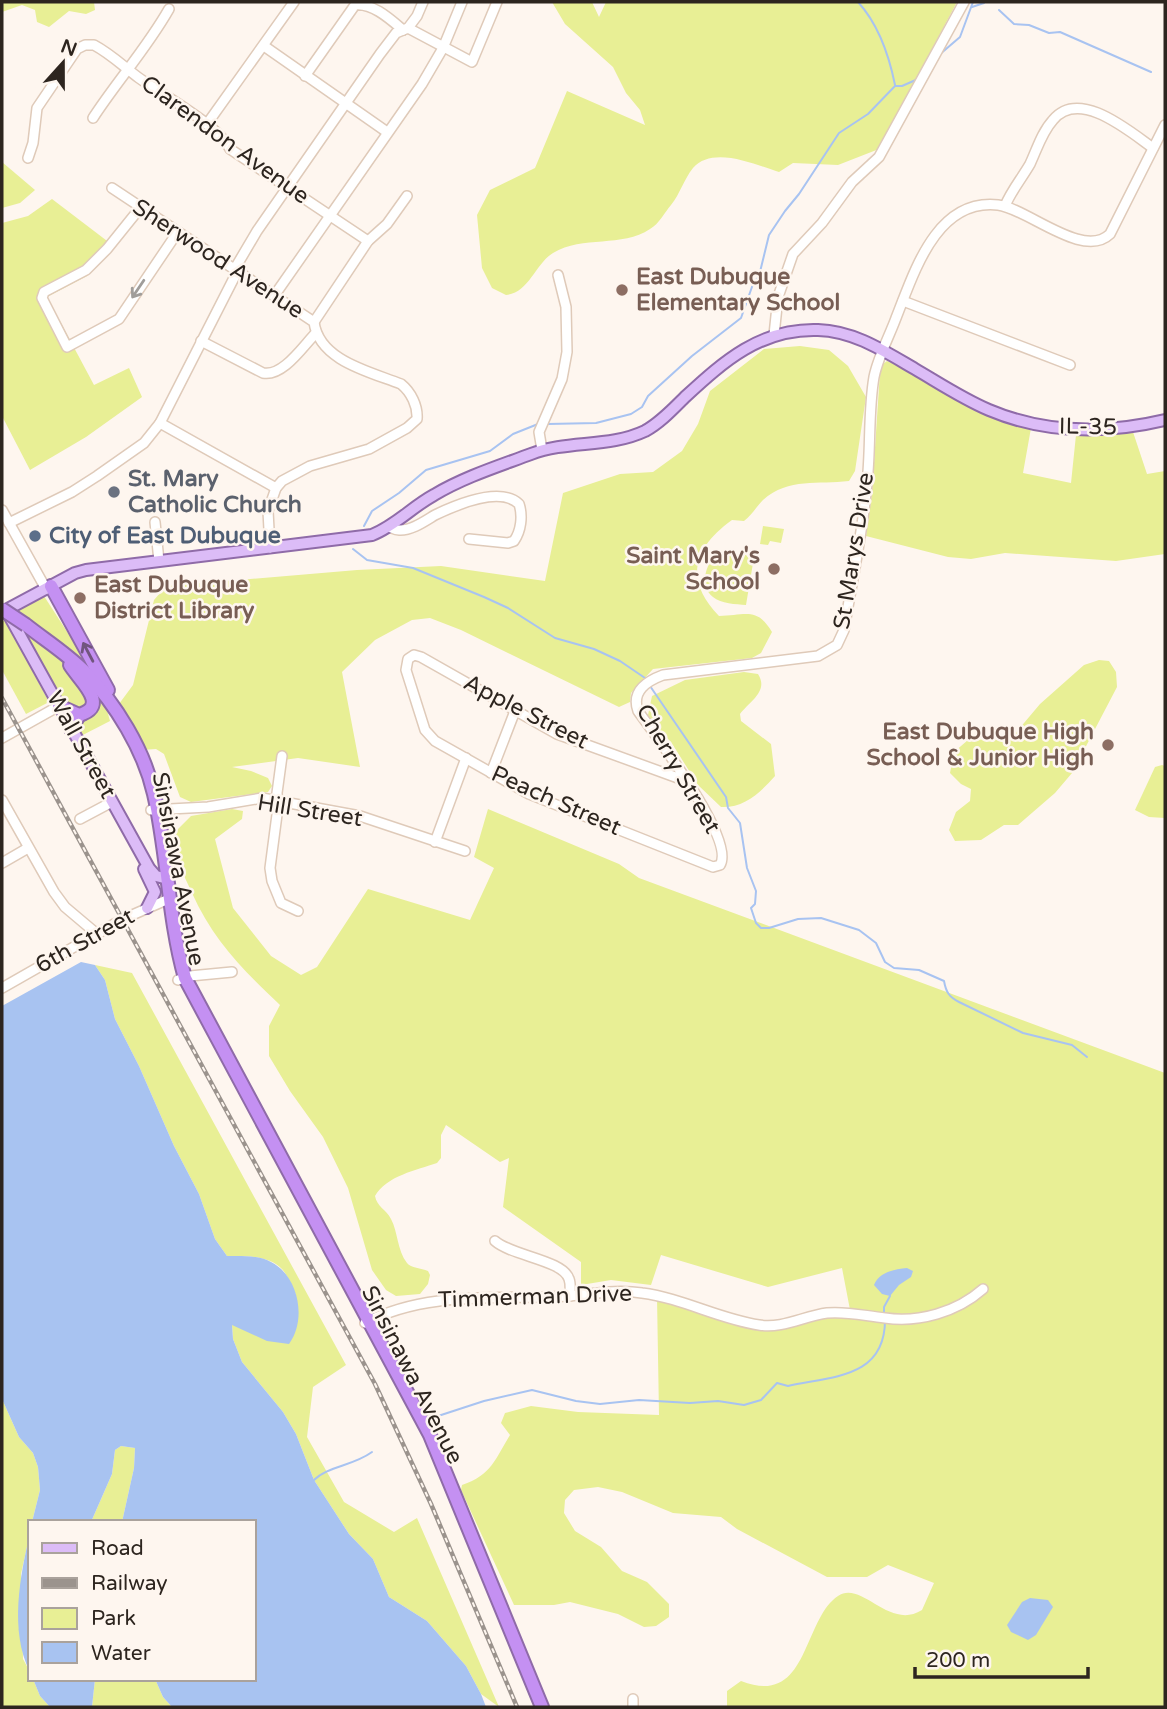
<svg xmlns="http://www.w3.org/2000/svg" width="1167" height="1709" font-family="'Varela Round',sans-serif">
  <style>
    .green { fill: #e8ef95 }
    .water { fill: #a8c3f1 }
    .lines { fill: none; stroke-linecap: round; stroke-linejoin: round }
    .stream { stroke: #a8c3f1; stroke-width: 2 }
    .minor-casing { stroke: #dfcab9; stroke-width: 12 }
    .major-casing { stroke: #8f6ba8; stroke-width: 14 }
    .highway-casing { stroke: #8f6ba8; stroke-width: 16 }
    .minor { stroke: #fff; stroke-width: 9 }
    .major { stroke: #dcbcf7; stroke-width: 10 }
    .highway { stroke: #c490f2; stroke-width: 12 }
    .rail-casing { stroke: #9b938d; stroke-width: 4.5 }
    .rail { stroke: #fef6ef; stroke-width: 2; stroke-dasharray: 5; stroke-linecap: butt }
    .highway-bridge-casing { stroke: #8f6ba8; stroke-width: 16; stroke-linecap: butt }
    .highway-bridge { stroke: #c490f2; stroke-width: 12 }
    .oneway { stroke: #a09d9a }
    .oneway2 { stroke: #71557e }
    .education-dot { fill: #8d6e63; stroke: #fef6ef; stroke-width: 2.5 }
    .worship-dot { fill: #6b7280; stroke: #fef6ef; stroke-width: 2.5 }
    .service-dot { fill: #5c6f8a; stroke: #fef6ef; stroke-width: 2.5 }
    .labels { text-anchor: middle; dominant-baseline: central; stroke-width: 5; stroke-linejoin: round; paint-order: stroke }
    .street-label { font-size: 23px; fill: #2d251f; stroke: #fef6ef }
    .education-label { font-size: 23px; font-weight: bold; fill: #785e54; stroke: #fef6ef; text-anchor: start }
    .worship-label { font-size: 23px; font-weight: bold; fill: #5b616d; stroke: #fef6ef; text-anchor: start }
    .service-label { font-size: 23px; font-weight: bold; fill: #4e5e75; stroke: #fef6ef; text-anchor: start }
  </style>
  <rect width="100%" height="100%" fill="#fef6ef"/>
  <!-- green -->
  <g class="green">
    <polygon points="2,2 94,2 95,10 86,14 69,11 49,27 37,22 35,10 22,5 2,12"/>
    <path d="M552 2H592L599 17 606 2H957L879 149 838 165 793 163 779 172C756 165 713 145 693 168 684 179 680 194 671 205 665 212 659 224 650 229 622 248 583 235 553 253 535 264 529 293 506 295L492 288 482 268 477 215 490 190 535 168 567 91 645 125 640 110 626 93 613 67 565 24Z"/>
    <polygon points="2,162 35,190 20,203 2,208"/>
    <polygon points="52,199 115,247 87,276 47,297 94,385 129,368 142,397 86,437 30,470 2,416 2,223 28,216"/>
    <path d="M800 346 829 350 848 366 866 397 855 471 849 481C818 485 789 477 763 500 756 507 752 515 744 521L732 520C693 548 684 580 719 616 744 616 757 606 772 632L761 653 752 658 653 669 631 693 630 702 619 707 461 630 430 618 412 620 375 640 342 672 360 767 298 758 232 767 251 771 268 778 272 786 268 792 191 802 180 797 164 754 156 749 141 750 119 704 133 685 154 600 166 586 357 570 441 566 545 581 563 493 620 474 653 472 682 451 698 424 710 391 764 349Z"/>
    <polygon points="887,361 1031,428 1023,473 1071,483 1076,435 1133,432 1147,474 1165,471 1165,554 1116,561 1005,553 971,559 948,557 866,536 872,493 880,372 883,364"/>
    <polygon points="763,526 784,529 781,543 770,541 768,545 760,544"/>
    <path d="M718 550 746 555 753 563 746 605C736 604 721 604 713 597 697 584 708 562 718 550Z"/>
    <polygon points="42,593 99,681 110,721 77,738 8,609"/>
    <polygon points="5,620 49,702 26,714 2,670 2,622"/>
    <polygon points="1099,660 1109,661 1116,672 1117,687 1072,773 1055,793 1018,825 1004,825 981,840 955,841 949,830 956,812 970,801 971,789 961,784 950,773 954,752 968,740 992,739 1014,735 1040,704 1084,665"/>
    <path d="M744 672 758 674C769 691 750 701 740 714L741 721 771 744 775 776C760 793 744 808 721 807L698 785 671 742 653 724 648 715 652 696 685 680Z"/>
    <polygon points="1162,765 1165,766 1165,818 1149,817 1135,810 1155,767"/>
    <path d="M232 809 243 811 242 819 215 839 233 908 271 956 301 975 317 967 368 889 470 920 494 868 474 857 488 809 619 864 639 878 1165 1073V1707H727V1691L741 1681C809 1708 802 1620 838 1596 862 1580 889 1631 922 1610L934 1583 888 1565 867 1577H827L737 1529 721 1517 673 1513 622 1492 598 1487 574 1490 565 1500 564 1513 575 1531 601 1547 622 1571 647 1582 669 1604V1617L656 1626 644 1627 618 1614 570 1602 554 1605H514L461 1490 462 1485C492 1475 495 1459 510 1435L501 1423 505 1413 531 1406 578 1412 659 1415 657 1297 755 1327 851 1315 842 1268 768 1287 661 1255 651 1285 611 1280 581 1285V1262L503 1207 509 1158 500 1162 446 1125 441 1135V1158L437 1163C417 1170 386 1176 375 1196 377 1207 386 1209 391 1219 398 1232 397 1250 407 1263 411 1268 421 1268 428 1271L430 1275 428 1284 420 1294 396 1296 386 1290 372 1270 348 1188 323 1137 290 1091 269 1056V1026L280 1005C243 970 213 940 192 893 181 868 174 860 176 831L191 816Z"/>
    <path d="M95 965 132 973 346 1365 313 1387 307 1437 344 1502 394 1532 417 1518 499 1707 481 1694 466 1666 427 1621 389 1597 373 1559 349 1534 314 1480 296 1434 283 1412 242 1362 233 1339 232 1325 296 1295C292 1287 288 1276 282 1269 269 1255 244 1256 227 1256L215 1239 199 1194 174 1146 139 1066 115 1019 105 980Z"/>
    <polygon points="2,1399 19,1437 33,1453 38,1467 40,1490 32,1522 30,1522 30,1533 21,1574 23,1659 30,1672 30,1679 33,1679 40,1696 50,1707 2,1707"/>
    <polygon points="121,1446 135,1448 134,1468 122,1522 91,1522 112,1474 115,1450"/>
    <polygon points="95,1679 155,1679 163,1697 172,1707 92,1707"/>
  </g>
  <!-- water -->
  <g class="water">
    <path d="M81 962 95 965 105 980 115 1019 139 1066 174 1146 199 1194 215 1239 227 1256C241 1256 258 1255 271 1262 299 1276 307 1320 289 1344L267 1341 232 1325 233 1339 242 1362 283 1412 296 1434 314 1480 349 1534 373 1559 389 1597 427 1621 466 1666 481 1694 486 1707H172L163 1697 155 1679H254V1522H122L134 1468 135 1448 121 1446 115 1450 112 1474 91 1522H32L40 1490 38 1467 33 1453 19 1437 2 1399V1006Z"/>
    <path d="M907 1268 913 1271 911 1277 899 1285 890 1296 882 1294 874 1285C879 1272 895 1269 907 1268Z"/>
    <path d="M30 1533V1672C9 1631 20 1576 30 1533Z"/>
    <polygon points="1030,1598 1048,1600 1053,1607 1036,1635 1028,1640 1011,1632 1007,1625 1022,1602"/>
    <polygon points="33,1679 95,1679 92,1707 50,1707 40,1696"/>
  </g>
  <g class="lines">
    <!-- stream -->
    <g class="stream">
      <path d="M858 2C879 25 889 55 895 85"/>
      <polyline points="972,7 984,3"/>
      <polyline points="999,10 1014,24 1029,25 1049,33 1060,32 1151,72"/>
      <polyline points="939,55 960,37 973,2"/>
      <polyline points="548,424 596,423 631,414 642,407 648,396 692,356 741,318 753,284 759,276 769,235 785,211 799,194 839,133 868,114 895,86 902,86 918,79"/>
      <polyline points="364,526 372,511 399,493 426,470 490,451 513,434 538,424"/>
      <polyline points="353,549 367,560 413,568 484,597 508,608 555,638 594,649 620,661 645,678"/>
      <path d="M650 686 726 797 728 808 740 823 747 868 756 891 755 904 751 908 756 923 761 928H769L798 919 821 918 859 930 876 943 885 962 894 968 919 970 944 981C946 992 949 997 959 1002L1023 1033 1072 1045 1087 1057"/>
      <polyline points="884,1314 884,1307 890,1296"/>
      <path d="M435 1417 484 1401 532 1390 576 1401 600 1404 639 1400 690 1403 718 1401 744 1405 761 1400 777 1383 788 1386C833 1376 885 1378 885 1320"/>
      <path d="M314 1480C328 1466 353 1466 372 1452"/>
    </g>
    <defs>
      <g id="minor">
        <polyline points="408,28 417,16 423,2"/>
        <polyline points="403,30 408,28 472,62 497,2"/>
        <polyline points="264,46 387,132"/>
        <path d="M305 76 355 5C373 3 390 19 403 30"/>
        <path d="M93 118C117 81 147 48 169 9"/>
        <polyline points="207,124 294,2"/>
        <path d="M28 158 33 143 37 108 77 49 85 45H94C111 54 124 67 139 78 164 96 217 124 230 149L368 241"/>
        <path d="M112 188 314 322C319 361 371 372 401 384 411 392 418 406 417 419L407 428 369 449 310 466 282 481 276 488 268 511 270 548"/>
        <path d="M1005 206C1011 191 1022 178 1030 164 1037 149 1042 132 1053 120 1079 88 1129 131 1153 148"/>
        <polyline points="140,208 107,249 86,270 44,292 42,298 67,347 119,319 177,233"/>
        <polyline points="234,270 257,231 380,54 396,33 403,30"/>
        <polyline points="274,296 422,84 443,48 462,2"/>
        <polyline points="903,301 1070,365"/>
        <polyline points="314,322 368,241 387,224 407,196"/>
        <polyline points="774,335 778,297 793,254 822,223 852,182 879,157 964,2"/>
        <path d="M201 341 263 373C283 377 303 346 316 333"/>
        <polyline points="160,423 276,488"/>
        <polyline points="542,450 539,432 562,379 567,352 566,307 558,275"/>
        <polyline points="2,510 46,589"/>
        <polyline points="155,522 159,561"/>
        <polyline points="9,523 72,492 97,476 144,443 160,423 237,272"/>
        <path d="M389 527C392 528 395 530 399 530 411 531 425 521 435 515 456 505 500 486 519 504 523 516 521 531 514 541L508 543 469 539"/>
        <polyline points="2,738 59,706"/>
        <polyline points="282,756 277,793 278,807 270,868 272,881 281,903 298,911"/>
        <polyline points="491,773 515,711"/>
        <path d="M689 782 557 734 421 657 414 655 408 659 406 670 425 730 435 741 529 794 713 867 720 865C736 840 655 735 638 711 631 691 647 681 663 675L818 656 837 645 844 630C852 581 863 532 867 483 871 448 868 412 874 377 878 357 889 337 896 318 914 273 936 198 998 205 1027 208 1083 260 1110 234L1165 125"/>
        <polyline points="2,800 54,892 65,907 97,934"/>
        <polyline points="151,810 208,807 262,798 360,816 465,851"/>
        <polyline points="80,819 112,802"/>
        <polyline points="435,842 466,758"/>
        <polyline points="2,863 28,848"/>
        <polyline points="178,980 190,976 232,972"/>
        <polyline points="2,988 123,919 171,898"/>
        <path d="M495 1241C512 1256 563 1260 569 1279 571 1284 570 1290 570 1296"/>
        <path d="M365 1323C427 1290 500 1300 568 1296 593 1294 616 1289 642 1293 682 1298 719 1319 759 1325 782 1329 804 1316 827 1313 847 1311 865 1316 885 1318 919 1323 957 1312 983 1289"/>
        <polyline points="633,1707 633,1699"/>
      </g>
      <g id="major">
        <polyline points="144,869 155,892 147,908"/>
        <path d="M168 879 156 876 149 868 6 610 75 573 86 570 372 535C395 526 412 507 434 495 464 477 499 466 531 454 568 440 609 448 645 431 660 423 673 409 685 397 724 361 761 328 818 330 854 331 884 351 915 369 939 383 963 399 989 410 1046 434 1106 434 1165 420"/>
      </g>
      <g id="highway">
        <polyline points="51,586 108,690"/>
        <path d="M26 625C45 640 66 653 84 671 116 704 144 750 154 794 168 855 168 918 185 978L430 1435 542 1707"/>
        <path d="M59 706 79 715C111 706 79 680 70 665"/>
        <polyline points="71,729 79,715"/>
      </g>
    </defs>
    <!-- minor casing -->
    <use href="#minor" class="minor-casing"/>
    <!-- major casing -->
    <use href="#major" class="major-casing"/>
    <!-- highway casing -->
    <use href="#highway" class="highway-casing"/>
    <!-- minor -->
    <use href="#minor" class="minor"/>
    <!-- major -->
    <use href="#major" class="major"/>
    <!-- highway -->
    <use href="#highway" class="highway"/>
    <defs>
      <polyline id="rail" points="2,698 375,1384 431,1504 517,1707"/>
    </defs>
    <!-- rail casing -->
    <use href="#rail" class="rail-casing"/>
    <!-- rail -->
    <use href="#rail" class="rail"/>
    <defs>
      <polyline id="highway-bridge" points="2,609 26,625"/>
    </defs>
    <!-- highway-bridge casing -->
    <use href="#highway-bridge" class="highway-bridge-casing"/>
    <!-- highway-bridge -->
    <use href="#highway-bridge" class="highway-bridge"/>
  </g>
  <!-- one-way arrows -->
  <defs><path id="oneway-shaft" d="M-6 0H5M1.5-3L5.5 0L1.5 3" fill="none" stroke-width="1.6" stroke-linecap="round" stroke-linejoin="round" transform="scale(1.75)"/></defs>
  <use class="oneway" href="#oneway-shaft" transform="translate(138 289) rotate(124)"/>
  <use class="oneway2" href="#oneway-shaft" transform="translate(88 652) rotate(-118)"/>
  <!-- markers -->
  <g class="education-dot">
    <circle cx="622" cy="290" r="7"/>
    <circle cx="774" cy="569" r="7"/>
    <circle cx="80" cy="598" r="7"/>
    <circle cx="1108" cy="745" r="7"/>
  </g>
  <circle class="worship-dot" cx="114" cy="492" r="7"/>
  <circle class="service-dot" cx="35" cy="536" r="7"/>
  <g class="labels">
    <!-- street labels -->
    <g class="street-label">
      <text transform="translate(225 140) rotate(36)">Clarendon Avenue</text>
      <text transform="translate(218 259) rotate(33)">Sherwood Avenue</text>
      <text transform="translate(1088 427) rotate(1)">IL-35</text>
      <text transform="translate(854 551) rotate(-81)">St Marys Drive</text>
      <text transform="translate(526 712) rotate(27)">Apple Street</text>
      <text transform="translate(81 745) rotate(61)">Wall Street</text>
      <text transform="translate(678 769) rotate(60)">Cherry Street</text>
      <text transform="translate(556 801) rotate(24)">Peach Street</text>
      <text transform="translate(310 811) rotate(9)">Hill Street</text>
      <text transform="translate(178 869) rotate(79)">Sinsinawa Avenue</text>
      <text transform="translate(85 941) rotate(-29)">6th Street</text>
      <text transform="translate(535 1297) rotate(-2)">Timmerman Drive</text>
      <text transform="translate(412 1375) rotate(63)">Sinsinawa Avenue</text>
    </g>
    <!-- education labels -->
    <g class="education-label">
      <text x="636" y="277">East Dubuque<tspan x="636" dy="26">Elementary School</tspan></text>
      <text x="760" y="556" text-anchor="end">Saint Mary's<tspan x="760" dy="26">School</tspan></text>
      <text x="94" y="585">East Dubuque<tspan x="94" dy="26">District Library</tspan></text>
      <text x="1094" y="732" text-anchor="end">East Dubuque High<tspan x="1094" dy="26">School &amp; Junior High</tspan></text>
    </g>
    <!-- worship labels -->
    <g class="worship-label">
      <text x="128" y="479">St. Mary<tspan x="128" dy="26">Catholic Church</tspan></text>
    </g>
    <!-- service labels -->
    <g class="service-label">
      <text x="49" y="536">City of East Dubuque</text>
    </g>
  </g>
  <!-- border -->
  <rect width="1167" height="1709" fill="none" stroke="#2d251f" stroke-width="7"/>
  <!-- legend -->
  <rect x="28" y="1520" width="228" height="161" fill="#fef6ef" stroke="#aaa29c" stroke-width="2"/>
  <rect x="42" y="1543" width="35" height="10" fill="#dcbcf7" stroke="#aaa29c" stroke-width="2"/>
  <text x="91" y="1555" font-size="21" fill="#2d251f">Road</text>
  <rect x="42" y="1578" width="35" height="10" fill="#9b938d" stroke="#aaa29c" stroke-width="2"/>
  <text x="91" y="1590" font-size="21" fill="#2d251f">Railway</text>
  <rect x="42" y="1608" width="35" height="21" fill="#e8ef95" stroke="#aaa29c" stroke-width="2"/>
  <text x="91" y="1625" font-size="21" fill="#2d251f">Park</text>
  <rect x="42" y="1642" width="35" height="21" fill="#a8c3f1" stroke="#aaa29c" stroke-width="2"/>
  <text x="91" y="1660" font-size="21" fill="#2d251f">Water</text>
  <!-- north arrow -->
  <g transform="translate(63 63) rotate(21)" stroke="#fef6ef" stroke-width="5" paint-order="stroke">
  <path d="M0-5L12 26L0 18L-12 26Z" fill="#2d251f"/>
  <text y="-10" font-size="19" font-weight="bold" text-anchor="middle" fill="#2d251f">N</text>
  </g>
  <!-- scale -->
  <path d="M915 1667v10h173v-10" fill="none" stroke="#2d251f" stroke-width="3.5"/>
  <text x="926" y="1667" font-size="21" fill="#2d251f" stroke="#fef6ef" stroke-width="5" paint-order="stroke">200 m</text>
</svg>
